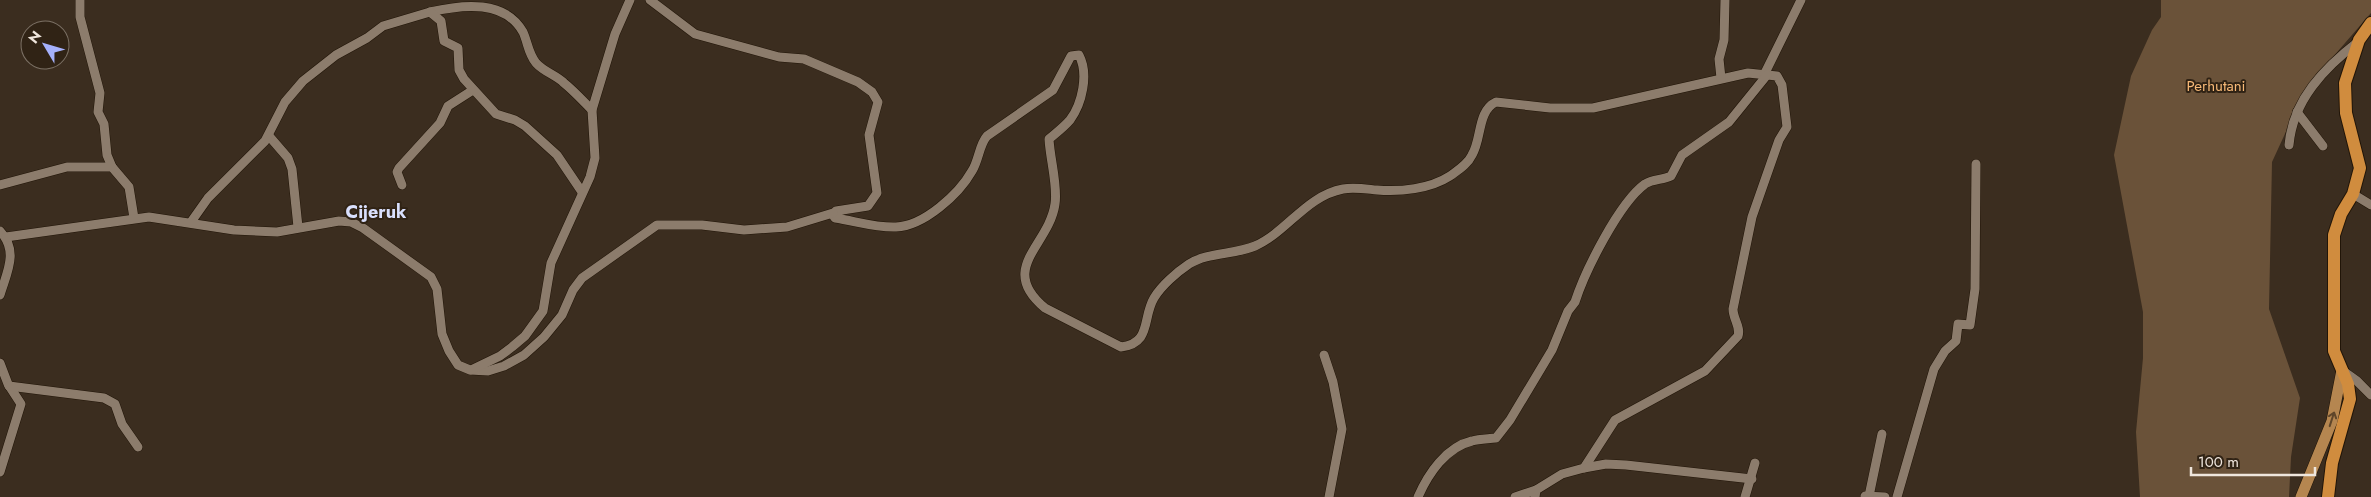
<svg xmlns="http://www.w3.org/2000/svg" width="2371" height="497" font-family="Jost,sans-serif">
  <style>
    .green { fill: #6a5239 }
    .lines { fill: none; stroke-linecap: round; stroke-linejoin: round }
    .minor-casing { stroke: #211508; stroke-width: 10 }
    .major-casing { stroke: #211508; stroke-width: 12 }
    .highway-casing { stroke: #211508; stroke-width: 14 }
    .minor { stroke: #8c7c6c; stroke-width: 9 }
    .major { stroke: #b58650; stroke-width: 11 }
    .highway { stroke: #d08c3e; stroke-width: 12 }
    .oneway { stroke: #5f462a }
    .labels { text-anchor: middle; dominant-baseline: central; stroke-width: 4; stroke-linejoin: round; paint-order: stroke }
    .park-label { font-size: 15px; fill: #f7b977; stroke: #302315 }
    .quarter-label { font-size: 18px; font-weight: bold; fill: #d9dffc; stroke: #302315 }
  </style>
  <rect width="100%" height="100%" fill="#3b2d1f"/>
  <!-- green -->
  <polygon class="green" points="2161,0 2371,0 2371,13 2306,88 2272,162 2269,309 2300,398 2291,457 2289,497 2140,497 2136,432 2143,358 2143,312 2114,155 2131,76 2152,30 2161,17"/>
  <g class="lines">
    <defs>
      <g id="minor">
        <polyline points="80,0 80,17 100,93 98,112 104,124 107,155 112,167"/>
        <path d="M650 0 695 34 779 57 804 59 858 82 872 92 878 102 869 135 877 193 868 206 836 211 833 215 835 218C855 221 877 228 896 227 924 226 959 194 972 171 979 160 979 145 987 136L1053 90 1071 56 1079 55C1089 74 1082 104 1070 120 1064 127 1056 133 1049 139 1050 159 1058 186 1055 204 1049 246 997 268 1045 308L1121 347C1152 343 1142 318 1154 298 1161 286 1177 272 1189 264 1208 252 1234 255 1255 246 1287 232 1306 196 1343 189 1354 187 1366 189 1377 190 1400 192 1430 189 1450 176 1458 170 1468 164 1472 155 1482 139 1477 111 1496 102L1550 108H1593L1748 73 1777 76 1782 85 1787 127 1779 140 1752 217 1733 309C1733 319 1741 327 1738 336L1705 371 1615 420 1584 468 1562 474 1536 490 1535 497"/>
        <path d="M430 12C464 4 505 0 523 32 528 43 528 53 536 63 544 72 556 75 564 83 574 91 583 101 592 110"/>
        <polyline points="1764,75 1801,0"/>
        <polyline points="1721,78 1719,59 1724,40 1725,0"/>
        <polyline points="2297,112 2323,146"/>
        <polyline points="269,136 288,158 292,169 298,227"/>
        <path d="M2289 145C2293 100 2324 68 2359 41"/>
        <polyline points="0,185 67,167 112,167 129,187 134,218"/>
        <polyline points="402,185 397,172 399,168 440,123 448,106 473,90"/>
        <polyline points="2353,194 2371,205"/>
        <polyline points="191,222 208,198 265,141 285,102 303,81 336,55 367,38 383,26 430,12 441,21 444,41 458,48 459,70 464,79 496,114 515,120 525,126 557,155 582,192"/>
        <path d="M0 231C19 251 7 272 0 295"/>
        <polyline points="6,237 149,217 234,230 277,232 339,221 351,222 363,228 431,277 437,289 442,334 449,351 458,365 470,370 488,371 504,366 524,355 544,337 562,315 573,290 582,278 657,225 702,225 744,230 787,227 833,213"/>
        <polyline points="1324,355 1333,382 1342,429 1329,497"/>
        <polyline points="0,363 8,384 21,404 0,472"/>
        <polyline points="471,370 500,356 512,347 525,336 543,311 551,263 590,177 595,158 592,110 615,34 630,0"/>
        <polyline points="2343,371 2357,381 2371,395"/>
        <polyline points="9,386 104,398 115,404 122,424 138,447"/>
        <polyline points="1584,468 1606,464 1626,465 1752,479"/>
        <polyline points="1865,496 1885,497"/>
        <polyline points="1869,496 1882,434"/>
        <path d="M1418 497C1428 474 1446 447 1472 441 1479 439 1488 439 1496 438L1510 420 1552 350 1568 311 1575 302C1585 271 1619 203 1645 184 1653 179 1663 180 1671 176L1682 155 1729 122 1767 75"/>
        <polyline points="1515,497 1536,490"/>
        <polyline points="1745,497 1755,463"/>
        <polyline points="1897,497 1934,369 1945,351 1956,341 1958,324 1970,325 1975,289 1976,164"/>
      </g>
      <polyline id="major" points="2301,497 2332,421 2342,370"/>
      <polyline id="highway" points="2328,497 2332,463 2350,399 2348,384 2334,351 2334,235 2341,214 2353,194 2360,168 2346,113 2345,83 2359,40 2371,23"/>
    </defs>
    <!-- minor casing -->
    <use href="#minor" class="minor-casing"/>
    <!-- major casing -->
    <use href="#major" class="major-casing"/>
    <!-- highway casing -->
    <use href="#highway" class="highway-casing"/>
    <!-- minor -->
    <use href="#minor" class="minor"/>
    <!-- major -->
    <use href="#major" class="major"/>
    <!-- highway -->
    <use href="#highway" class="highway"/>
  </g>
  <!-- one-way arrows -->
  <defs><path id="oneway-shaft" d="M-6 0H5M1.5-3L5.5 0L1.5 3" fill="none" stroke-width="1.6" stroke-linecap="round" stroke-linejoin="round" transform="scale(1.25)"/></defs>
  <use class="oneway" href="#oneway-shaft" transform="translate(2332 419) rotate(-72)"/>
  <g class="labels">
    <!-- park labels -->
    <g class="park-label">
      <text x="2216" y="86">Perhutani</text>
    </g>
    <!-- quarter labels -->
    <g class="quarter-label">
      <text x="376" y="212">Cijeruk</text>
    </g>
  </g>
  <!-- north arrow -->
  <g transform="translate(45 45) rotate(308)"><circle r="24" fill="#302315" stroke="#7c7165"/>
  <path d="M0-4L9 19L0 12L-9 19Z" fill="#a5b1fc"/>
  <text y="-8" font-size="14" font-weight="bold" text-anchor="middle" fill="#efe6dd">N</text>
  </g>
  <!-- scale -->
  <path d="M2191 467v8h124v-8" fill="none" stroke="#efe6dd" stroke-width="2.5"/>
  <text x="2198" y="467" font-size="15" fill="#efe6dd" stroke="#302315" stroke-width="4" paint-order="stroke">100 m</text>
</svg>
